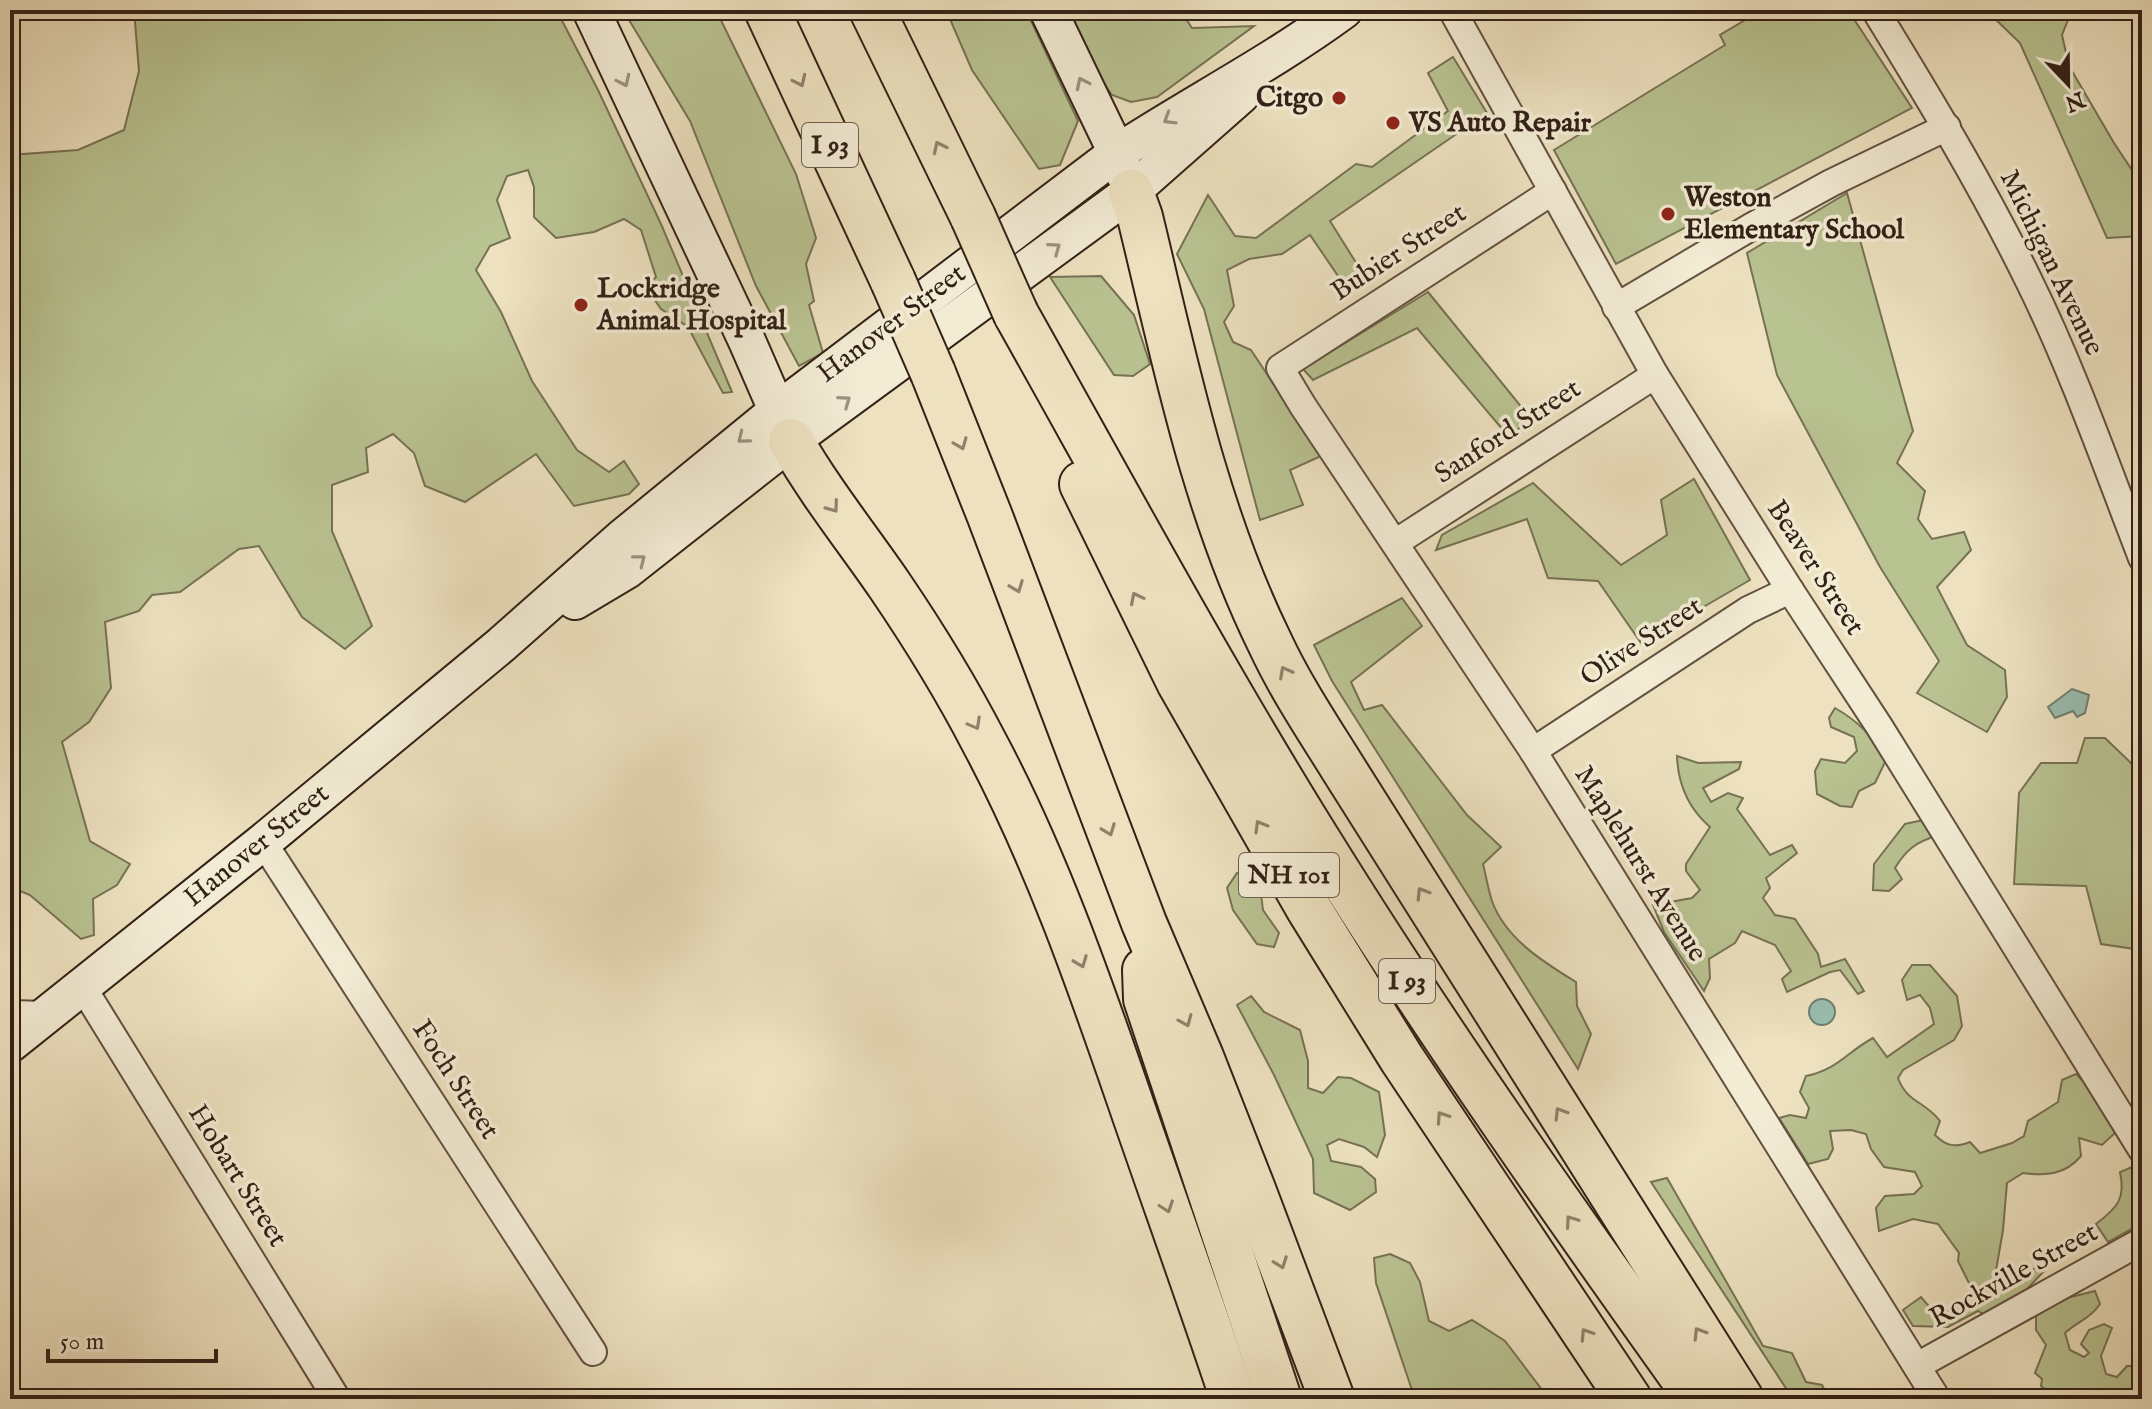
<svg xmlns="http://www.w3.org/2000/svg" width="2152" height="1409" font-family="'IM FELL English',serif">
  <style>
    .green { fill: #b9c291; stroke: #767254; stroke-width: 2 }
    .water { fill: #99beaf; stroke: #707f72; stroke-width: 2 }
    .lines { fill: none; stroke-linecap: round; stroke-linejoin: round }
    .minor-casing { stroke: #625141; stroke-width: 30 }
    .secondary-casing { stroke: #332117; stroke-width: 40 }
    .motorway-casing { stroke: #332117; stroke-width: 48 }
    .minor { stroke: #f3ecd5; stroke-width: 26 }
    .secondary { stroke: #f3ecd5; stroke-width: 36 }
    .motorway { stroke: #ede1bf; stroke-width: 44 }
    .motorway-bridge-casing { stroke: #332117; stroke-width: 48; stroke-linecap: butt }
    .motorway-bridge { stroke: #ede1bf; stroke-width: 44 }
    .oneway { stroke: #9d9180 }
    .oneway2 { stroke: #90816b }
    .poi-dot { fill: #8f2418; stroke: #f3ecd5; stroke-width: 3 }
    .labels { text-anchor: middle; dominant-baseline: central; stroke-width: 7; stroke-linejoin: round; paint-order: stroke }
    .shield { fill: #f3ecd5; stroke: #6d5e50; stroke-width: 2 }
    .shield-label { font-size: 26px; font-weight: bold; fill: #332117 }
    .poi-label { font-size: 28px; font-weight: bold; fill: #332117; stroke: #f3ecd5; text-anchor: start }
    .street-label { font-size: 28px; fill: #332117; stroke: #f3ecd5 }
  </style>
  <rect width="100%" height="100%" fill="#ede1bf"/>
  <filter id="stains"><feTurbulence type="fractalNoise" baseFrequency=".0025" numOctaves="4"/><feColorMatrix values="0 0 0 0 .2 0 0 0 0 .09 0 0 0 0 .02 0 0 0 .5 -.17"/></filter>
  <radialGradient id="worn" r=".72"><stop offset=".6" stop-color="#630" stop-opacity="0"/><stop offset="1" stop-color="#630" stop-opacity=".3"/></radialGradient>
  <!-- green -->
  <g class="green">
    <polygon points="134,10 561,10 558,13 598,90 661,224 732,392 723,393 688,327 661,309 646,287 656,277 641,230 624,219 594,232 556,238 534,217 534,187 528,170 507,176 497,200 510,238 490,246 476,270 501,312 532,381 577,450 609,472 624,461 639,484 629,494 574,506 536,454 465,502 425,486 414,453 393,434 366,448 368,472 332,485 332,531 372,626 345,649 302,617 259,546 239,549 180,592 152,595 139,611 105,622 111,688 89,722 62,742 90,841 130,864 117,885 93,899 94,935 81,939 30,895 10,887 10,155 78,150 124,130 139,71"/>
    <polygon points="623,10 716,10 796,174 816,238 806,264 814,301 809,305 823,353 799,366 756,286 690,121"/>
    <polygon points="946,10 1026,10 1078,121 1060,165 1039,169 972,70"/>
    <polygon points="1068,10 1180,10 1192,28 1254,26 1157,97 1131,102 1112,95 1095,70"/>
    <polygon points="1762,10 1848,10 1912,108 1616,264 1554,150 1725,45 1720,35"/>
    <polygon points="1965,10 2072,10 2062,35 2069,66 2114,143 2142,185 2142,236 2107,238 2020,43 1987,11"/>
    <polygon points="1453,57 1487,113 1330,221 1365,277 1347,289 1310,235 1282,254 1249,259 1227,270 1234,306 1224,322 1233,342 1251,350 1321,456 1290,470 1303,505 1260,520 1204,309 1177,254 1208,195 1235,236 1256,238 1356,164 1372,167 1448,111 1428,73"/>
    <polygon points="1847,193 1913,431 1897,463 1925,491 1918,519 1932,539 1964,532 1971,550 1937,587 1967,645 2005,670 2007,697 1987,732 1917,693 1939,661 1880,567 1777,375 1747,253"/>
    <polygon points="1101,276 1134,315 1150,364 1133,376 1114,375 1050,277"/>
    <polygon points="1428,292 1532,420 1508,436 1417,328 1313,380 1303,369"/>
    <polygon points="1694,479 1750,580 1641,643 1598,581 1548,578 1527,519 1436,550 1442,535 1533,483 1621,565 1667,535 1661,500"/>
    <path d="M1402 598 1422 626 1351 682 1364 710 1382 705 1467 815 1501 847 1483 864C1486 876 1488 889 1492 901 1505 938 1543 962 1576 982L1577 1006 1591 1034 1578 1069 1332 681 1314 645Z"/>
    <path d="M1835 708C1858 721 1872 736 1887 758L1875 783 1859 791 1852 807 1840 806 1817 794 1815 771 1821 759 1845 763 1857 751 1854 737 1831 727 1829 718Z"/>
    <polygon points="2085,738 2105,738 2132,764 2142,743 2142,950 2101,944 2086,886 2014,884 2019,793 2041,763 2077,763"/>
    <path d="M1677 756 1698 763 1741 762 1739 769 1703 788 1711 802 1728 793 1743 798 1737 809 1770 855 1792 845 1797 853 1766 878 1770 888 1763 898 1775 915 1795 919 1818 954 1821 967 1845 959 1864 991 1858 994 1840 970 1830 972 1787 992 1782 979 1791 971 1775 945 1742 931 1735 943 1709 959 1710 978 1704 991 1664 932 1653 905 1692 898 1700 890 1686 871V864L1710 827C1688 808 1678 785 1677 756Z"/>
    <path d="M1928 819 1936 836C1916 842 1906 850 1895 868L1902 879 1889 891 1873 890 1874 864 1905 824Z"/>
    <polygon points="1237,873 1259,878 1263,910 1279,933 1274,947 1257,944 1233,910 1227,888"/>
    <path d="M1912 965H1930L1957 996 1962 1026 1954 1040 1903 1070 1898 1078C1907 1103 1925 1101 1940 1121L1935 1135C1946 1146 1955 1148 1970 1142L1980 1153 2012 1143 2024 1136 2028 1121 2058 1102 2062 1080 2076 1074 2095 1093 2116 1132 2102 1145 2079 1138 2081 1156C2065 1175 2046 1176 2023 1173L2007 1183 2003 1230 1994 1282 2027 1274 2042 1263 2045 1270 2027 1289 1985 1315 1978 1311 1948 1327 1913 1326 1903 1310 1921 1297 1938 1317 1975 1295 1958 1261 1959 1253 1938 1224 1913 1219 1879 1231 1876 1208 1885 1196 1914 1194 1922 1186 1915 1172 1884 1167 1871 1149 1866 1134 1851 1130 1830 1131 1833 1149 1828 1159 1808 1164 1779 1118 1790 1115 1806 1118 1809 1108 1800 1092 1806 1076C1837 1070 1847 1052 1873 1038L1887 1057 1934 1024 1930 1008 1920 995 1907 1000 1902 980Z"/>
    <polygon points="1251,996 1264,1012 1300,1030 1308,1061 1308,1088 1323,1093 1338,1077 1351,1078 1379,1092 1385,1135 1377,1157 1364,1147 1339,1139 1327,1145 1331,1161 1361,1167 1375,1179 1376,1192 1350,1210 1314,1193 1313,1159 1274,1075 1237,1005"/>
    <path d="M2137 1165 2142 1172V1223L2108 1242 2096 1224C2117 1208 2126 1199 2120 1172Z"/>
    <polygon points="1667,1178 1763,1346 1792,1353 1806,1382 1822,1385 1829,1399 1793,1399 1651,1182"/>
    <polygon points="1390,1254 1410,1263 1420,1282 1429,1321 1449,1331 1472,1320 1505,1341 1549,1399 1415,1399 1376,1283 1374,1258"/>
    <path d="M2095 1291 2100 1304C2091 1318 2077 1322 2065 1333L2070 1350 2084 1357 2089 1353 2081 1344 2089 1330 2104 1324 2112 1328 2101 1356 2106 1374 2117 1377 2127 1366H2142V1399H2110L2105 1393 2090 1396V1399H2056L2041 1386 2042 1379 2035 1373 2046 1345 2036 1330V1316L2059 1300Z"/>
  </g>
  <!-- water -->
  <g class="water">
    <polygon points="2072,689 2089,695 2085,713 2077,717 2073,711 2055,718 2048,707"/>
    <circle cx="1822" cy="1012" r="13"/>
  </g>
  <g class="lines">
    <defs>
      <g id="minor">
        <polyline points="1452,10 1655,375 1790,590 1879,726 2142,1150"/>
        <path d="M1875 10C1929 98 1983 187 2029 281 2073 370 2106 465 2142 558"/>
        <polyline points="1553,191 1280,368 1303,406 1533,751 1937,1399"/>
        <polyline points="1616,307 1751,227 1831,183 1947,127"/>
        <polyline points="1395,543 1655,375"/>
        <polyline points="1533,751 1748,610 1790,590"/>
        <polyline points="263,842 593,1352"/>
        <polyline points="82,986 337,1399"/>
        <polyline points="10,1014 47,1015"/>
        <polyline points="1917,1366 2142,1241"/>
      </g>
      <g id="secondary">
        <polyline points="591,10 747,341 787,433"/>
        <polyline points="1048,10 1117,153 1125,175"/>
        <polyline points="575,601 627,570 791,441 1131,192 1241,95"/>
        <path d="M10 1044 263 842 501 645 622 538 777 411 1117 153C1192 104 1272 63 1344 10"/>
      </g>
      <g id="motorway">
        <polyline points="767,10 893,281"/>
        <polyline points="872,10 973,217"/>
        <path d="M1131 192 1140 217C1175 361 1204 509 1270 643 1290 686 1316 725 1341 765L1741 1399"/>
        <path d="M1016 314C1116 492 1213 672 1321 845 1439 1035 1568 1217 1698 1399"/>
        <polyline points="933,373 989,514 1144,923 1201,1057 1254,1192 1332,1399"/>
        <path d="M791 441C820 492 857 538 890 586 924 636 956 688 984 742 1045 856 1088 979 1130 1101 1164 1200 1200 1299 1233 1399"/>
        <polyline points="1082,484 1179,682 1309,909 1402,1059 1629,1399"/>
        <polyline points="1145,970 1146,999 1279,1399"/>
      </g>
    </defs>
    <!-- minor casing -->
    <use href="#minor" class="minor-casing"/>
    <!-- secondary casing -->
    <use href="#secondary" class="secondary-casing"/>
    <!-- motorway casing -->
    <use href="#motorway" class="motorway-casing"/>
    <!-- minor -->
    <use href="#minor" class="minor"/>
    <!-- secondary -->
    <use href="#secondary" class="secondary"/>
    <!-- motorway -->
    <use href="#motorway" class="motorway"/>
    <defs>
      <g id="motorway-bridge">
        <polyline points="973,217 1016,314"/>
        <polyline points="893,281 933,373"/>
      </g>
    </defs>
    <!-- motorway-bridge casing -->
    <use href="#motorway-bridge" class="motorway-bridge-casing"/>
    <!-- motorway-bridge -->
    <use href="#motorway-bridge" class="motorway-bridge"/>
  </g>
  <!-- one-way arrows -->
  <defs><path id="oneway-chevron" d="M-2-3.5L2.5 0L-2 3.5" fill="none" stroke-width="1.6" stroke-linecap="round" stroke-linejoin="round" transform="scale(2)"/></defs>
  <g class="oneway">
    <use href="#oneway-chevron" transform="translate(624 81) rotate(65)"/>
    <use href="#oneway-chevron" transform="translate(1082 83) rotate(-115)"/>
    <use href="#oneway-chevron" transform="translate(1169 119) rotate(148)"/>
    <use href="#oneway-chevron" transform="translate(1055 248) rotate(-36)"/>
    <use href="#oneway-chevron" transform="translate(845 401) rotate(-36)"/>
    <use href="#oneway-chevron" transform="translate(743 438) rotate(141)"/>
    <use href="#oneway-chevron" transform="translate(640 560) rotate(-38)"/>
  </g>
  <g class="oneway2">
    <use href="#oneway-chevron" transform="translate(800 81) rotate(65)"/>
    <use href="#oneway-chevron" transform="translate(939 147) rotate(-116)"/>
    <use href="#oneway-chevron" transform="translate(961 444) rotate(68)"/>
    <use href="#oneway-chevron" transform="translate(833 507) rotate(54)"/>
    <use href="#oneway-chevron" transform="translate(1017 587) rotate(69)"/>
    <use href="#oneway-chevron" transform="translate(1136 598) rotate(-117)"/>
    <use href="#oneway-chevron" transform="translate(1285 672) rotate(-118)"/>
    <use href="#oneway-chevron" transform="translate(975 724) rotate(61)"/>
    <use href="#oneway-chevron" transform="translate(1260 826) rotate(-120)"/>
    <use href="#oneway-chevron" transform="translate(1109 830) rotate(69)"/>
    <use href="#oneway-chevron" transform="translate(1422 893) rotate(-122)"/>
    <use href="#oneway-chevron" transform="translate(1081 962) rotate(69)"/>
    <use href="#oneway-chevron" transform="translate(1186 1021) rotate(67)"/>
    <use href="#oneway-chevron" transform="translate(1560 1113) rotate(-122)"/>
    <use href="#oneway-chevron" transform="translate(1442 1117) rotate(-124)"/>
    <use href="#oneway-chevron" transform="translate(1167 1207) rotate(71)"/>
    <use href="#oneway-chevron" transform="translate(1571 1221) rotate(-125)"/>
    <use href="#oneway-chevron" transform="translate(1281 1263) rotate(70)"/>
    <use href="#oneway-chevron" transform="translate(1699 1333) rotate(-122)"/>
    <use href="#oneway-chevron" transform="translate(1586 1334) rotate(-123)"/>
  </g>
  <!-- markers -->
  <g class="poi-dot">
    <circle cx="1339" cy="98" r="8"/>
    <circle cx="1393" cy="123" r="8"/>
    <circle cx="1668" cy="214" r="8"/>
    <circle cx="581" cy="305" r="8"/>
  </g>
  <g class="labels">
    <!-- shield labels -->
    <g class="shield">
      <rect x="802" y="123" width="56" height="44" rx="6"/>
      <rect x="1239" y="853" width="100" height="44" rx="6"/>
      <rect x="1379" y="959" width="56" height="44" rx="6"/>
    </g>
    <g class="shield-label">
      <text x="830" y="145">I 93</text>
      <text x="1289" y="875">NH 101</text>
      <text x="1407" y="981">I 93</text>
    </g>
    <!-- poi labels -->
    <g class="poi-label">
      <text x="1323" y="98" text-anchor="end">Citgo</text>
      <text x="1409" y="123">VS Auto Repair</text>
      <text x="1684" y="198">Weston<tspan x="1684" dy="32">Elementary School</tspan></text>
      <text x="597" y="289">Lockridge<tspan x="597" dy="32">Animal Hospital</tspan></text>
    </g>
    <!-- street labels -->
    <g class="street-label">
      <text transform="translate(1399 253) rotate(-33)">Bubier Street</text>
      <text transform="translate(2051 263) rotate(64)">Michigan Avenue</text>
      <text transform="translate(892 324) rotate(-37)">Hanover Street</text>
      <text transform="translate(1508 432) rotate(-33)">Sanford Street</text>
      <text transform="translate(1815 568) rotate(57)">Beaver Street</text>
      <text transform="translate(1642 642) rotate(-33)">Olive Street</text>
      <text transform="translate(257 846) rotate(-39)">Hanover Street</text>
      <text transform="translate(1640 864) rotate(58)">Maplehurst Avenue</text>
      <text transform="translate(455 1080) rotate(57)">Foch Street</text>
      <text transform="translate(237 1176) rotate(58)">Hobart Street</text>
      <text transform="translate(2014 1276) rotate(-29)">Rockville Street</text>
    </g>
  </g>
  <!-- margin -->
  <rect width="2152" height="1409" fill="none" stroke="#ede1bf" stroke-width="40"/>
  <rect x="12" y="12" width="2128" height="1385" fill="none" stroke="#332117" stroke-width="4"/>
  <rect x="20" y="20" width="2112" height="1369" fill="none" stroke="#332117" stroke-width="2"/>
  <!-- north arrow -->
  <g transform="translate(2068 84) rotate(158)" stroke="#f3ecd5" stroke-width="6" paint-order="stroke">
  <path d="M0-6L14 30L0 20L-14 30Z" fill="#332117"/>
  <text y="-12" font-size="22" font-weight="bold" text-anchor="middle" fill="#332117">N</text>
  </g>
  <!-- scale -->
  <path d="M48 1349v12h168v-12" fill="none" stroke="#332117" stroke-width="4"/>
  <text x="60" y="1349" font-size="24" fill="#332117" stroke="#f3ecd5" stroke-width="6" paint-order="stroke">50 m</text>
  <rect width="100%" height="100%" filter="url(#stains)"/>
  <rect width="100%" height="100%" fill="url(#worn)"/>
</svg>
